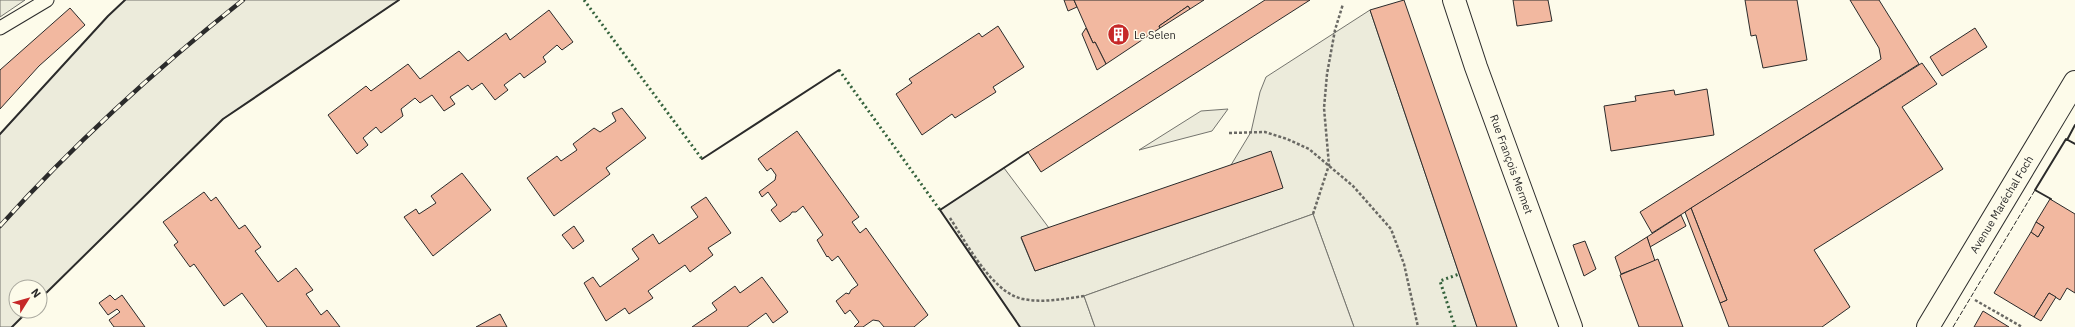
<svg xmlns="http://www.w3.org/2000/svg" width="2075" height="327" font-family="'IBM Plex Sans',sans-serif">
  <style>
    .green { fill: #ecebdb; stroke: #74746e }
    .parking { fill: #eceadb; stroke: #74746e }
    .building { fill: #f2b8a0; stroke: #2b2b2b }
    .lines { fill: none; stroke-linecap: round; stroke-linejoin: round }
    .lane-casing { stroke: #2b2b2b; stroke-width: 15 }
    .secondary-casing { stroke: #2b2b2b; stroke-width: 24 }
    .path { stroke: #6a6964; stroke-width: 2.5; stroke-dasharray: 3 2; stroke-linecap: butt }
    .lane { stroke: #fdfbea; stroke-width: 13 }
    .secondary { stroke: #fdfbea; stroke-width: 22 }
    .rail-casing { stroke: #2b2b2b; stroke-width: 4.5 }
    .rail { stroke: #fdfbea; stroke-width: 3; stroke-dasharray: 9; stroke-linecap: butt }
    .hedge { stroke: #34623c; stroke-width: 3; stroke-dasharray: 2 3; stroke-linecap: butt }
    .fence { stroke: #2b2b2b; stroke-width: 1; stroke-dasharray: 5 2; stroke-linecap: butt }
    .wall { stroke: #2b2b2b; stroke-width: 2 }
    .labels { text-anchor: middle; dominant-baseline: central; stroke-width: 3; stroke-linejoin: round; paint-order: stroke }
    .poi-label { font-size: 11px; fill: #2b2b2b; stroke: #fdfbea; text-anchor: start }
    .street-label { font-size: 11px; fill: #2b2b2b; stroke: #fdfbea }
  </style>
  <rect width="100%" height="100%" fill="#fdfbea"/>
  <!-- green -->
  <g class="green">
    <polygon points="0,0 25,0 0,17"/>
    <polygon points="125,0 399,0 223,119 40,299 40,287 16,287 16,311 28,311 12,327 0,327 0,134 108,16"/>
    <polygon points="1370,10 1477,327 1354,327 1313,214 1084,296 1095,327 1020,327 940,210 1004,168 1049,228 1021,238 1035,271 1282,188 1231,165 1251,132 1260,92 1266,77"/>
    <polygon points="1228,109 1212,131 1139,150 1201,111"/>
  </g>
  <!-- parking -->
  <polygon class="parking" points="1313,214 1354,327 1095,327 1084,296"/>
  <!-- building -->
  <g class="building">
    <polygon points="1064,0 1074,0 1077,7 1068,11"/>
    <polygon points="1074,0 1204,0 1190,9 1188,6 1159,26 1160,28 1106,64 1095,42 1093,43"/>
    <polygon points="1265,0 1310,0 1041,172 1028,152"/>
    <polygon points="1404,0 1517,327 1477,327 1370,10"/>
    <polygon points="1513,0 1548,0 1552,21 1517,26"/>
    <polygon points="1745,0 1797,0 1807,60 1763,68 1756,35 1751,36"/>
    <polygon points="1850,0 1879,0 1919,64 1652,233 1640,212 1881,59 1879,48"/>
    <polygon points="1188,6 1190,9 1160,28 1159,26"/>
    <polygon points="70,8 85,25 39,66 0,109 0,70"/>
    <polygon points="549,10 573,42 562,50 557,45 543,57 546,62 524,78 520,73 504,85 508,90 495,100 482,83 472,90 468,85 450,97 455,104 444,111 432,95 420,103 415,98 401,109 403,116 381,133 376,127 363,138 368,145 357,154 328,115 366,86 371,91 408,64 420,79 459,51 468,61 506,33 510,40"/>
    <polygon points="998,26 1024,67 993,87 996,92 955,118 952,114 922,135 896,94 912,83 909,79 979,33 982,37"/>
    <polygon points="1086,28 1093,43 1095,42 1106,64 1097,70 1082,34"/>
    <polygon points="1975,28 1987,47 1942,76 1930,57"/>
    <polygon points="1922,63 1937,84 1902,107 1943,169 1814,250 1850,307 1822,327 1729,327 1720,303 1727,300 1691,208"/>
    <polygon points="1707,89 1714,135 1611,151 1604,106 1636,101 1635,96 1674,90 1675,95"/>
    <polygon points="622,108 646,138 606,168 610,174 554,216 527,178 557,156 561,161 577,150 573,144 594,128 600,132 616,121 612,113"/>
    <polygon points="797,131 859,217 852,222 860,233 866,228 928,315 914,327 884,327 879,321 873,320 863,327 854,327 859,322 850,310 845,314 836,301 846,293 849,294 851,290 858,285 838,256 832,261 828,256 827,257 817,240 823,235 803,206 796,212 792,212 790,215 780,222 771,210 777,205 768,192 762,197 759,192 775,180 776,175 771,168 767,171 758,159"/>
    <polygon points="1271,151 1283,188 1035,271 1021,237"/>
    <polygon points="462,173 491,210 433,256 404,217 416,209 419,214 436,203 431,196"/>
    <polygon points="204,192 211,201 216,197 239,229 245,225 261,247 255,251 278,282 296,268 313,290 306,294 321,315 327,310 340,327 267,327 242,293 224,306 194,264 190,267 174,245 178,242 163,222"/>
    <polygon points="706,197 731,233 708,248 713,255 690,272 685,265 648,291 653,298 629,314 625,308 606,321 584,283 593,277 600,287 639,259 632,249 653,234 659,244 698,217 691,207"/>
    <polygon points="2050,199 2075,214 2075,293 2067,288 2060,300 2049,293 2034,317 1994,293 2031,232 2038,237 2044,227 2036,222"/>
    <polygon points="1691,208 1727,300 1720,303 1685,212"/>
    <polygon points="1681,215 1686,226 1650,247 1647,237"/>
    <polygon points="2036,222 2044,227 2038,237 2031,232"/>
    <polygon points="574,226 584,241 573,249 562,235"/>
    <polygon points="1647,237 1655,261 1621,274 1615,257"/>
    <polygon points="1585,241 1596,269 1584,276 1573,245"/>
    <polygon points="1658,259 1683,327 1639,327 1620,275"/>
    <polygon points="762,277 788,312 773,323 766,313 747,327 692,327 717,310 712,303 735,286 740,293"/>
    <polygon points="2049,293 2056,297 2041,321 2034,317"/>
    <polygon points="110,295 115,300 122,295 145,327 114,327 109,320 120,312 117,309 108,315 99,303"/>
    <polygon points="1983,311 2009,327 1974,327"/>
    <polygon points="500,314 507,327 476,327"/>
  </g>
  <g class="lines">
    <defs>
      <polyline id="lane" points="0,28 47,0"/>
      <g id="secondary">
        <path id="s1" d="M1454 0 1476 67 1571 327"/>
        <path id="s2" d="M1928 327 2075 82"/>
      </g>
    </defs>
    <!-- lane casing -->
    <use href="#lane" class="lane-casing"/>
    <!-- secondary casing -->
    <use href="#secondary" class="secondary-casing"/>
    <!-- path -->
    <g class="path">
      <polyline points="1229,133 1265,132 1287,139 1309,149 1353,186 1391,229 1404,264 1418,327"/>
      <polyline points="1313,214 1329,165 1324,108 1327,74 1335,30 1343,4"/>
      <path d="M950 218C966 242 992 293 1023 299 1043 303 1063 299 1084 296"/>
      <polyline points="1975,300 2022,327"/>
    </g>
    <!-- lane -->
    <use href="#lane" class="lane"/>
    <!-- secondary -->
    <use href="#secondary" class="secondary"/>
    <defs>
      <path id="rail" d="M0 226C74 144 156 69 243 0"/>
    </defs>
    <!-- rail casing -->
    <use href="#rail" class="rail-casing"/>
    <!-- rail -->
    <use href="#rail" class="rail"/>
    <!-- hedge -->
    <g class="hedge">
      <polyline points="584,0 702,159"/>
      <polyline points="839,70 940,210"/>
      <polyline points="1455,327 1440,281 1459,274"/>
    </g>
    <!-- fence -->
    <polyline class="fence" points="1953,327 2035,190"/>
    <!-- wall -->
    <g class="wall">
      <polyline points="0,134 108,16 125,0"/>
      <polyline points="2067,140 2075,125"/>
      <polyline points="702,159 839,70"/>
      <polyline points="2051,199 2035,190 2066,139 2075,144"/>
      <polyline points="40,299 223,119 399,0"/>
      <polyline points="12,327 28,311"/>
      <polyline points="1020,327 940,210 1028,152"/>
    </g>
  </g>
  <!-- icons -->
  <defs>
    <symbol id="building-disc" viewBox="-11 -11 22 22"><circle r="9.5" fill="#c62828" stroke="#fdfbea"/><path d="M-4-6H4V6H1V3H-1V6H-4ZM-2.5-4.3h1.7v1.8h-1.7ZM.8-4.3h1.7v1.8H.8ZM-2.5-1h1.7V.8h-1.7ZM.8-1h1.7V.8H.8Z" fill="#fff"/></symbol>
  </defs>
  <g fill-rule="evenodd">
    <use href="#building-disc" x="1106" y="22" width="25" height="25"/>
  </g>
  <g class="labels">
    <!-- poi labels -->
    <g class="poi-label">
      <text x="1134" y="35">Le Selen</text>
    </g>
    <!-- street labels -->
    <g class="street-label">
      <text stroke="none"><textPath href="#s1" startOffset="174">Rue François Mermet</textPath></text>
      <text stroke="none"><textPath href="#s2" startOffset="143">Avenue Maréchal Foch</textPath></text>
    </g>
  </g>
  <!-- north arrow -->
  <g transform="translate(28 299) rotate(53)"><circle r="19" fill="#fdfbea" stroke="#a9a89e"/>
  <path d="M0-3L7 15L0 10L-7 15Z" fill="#c62828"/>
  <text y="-6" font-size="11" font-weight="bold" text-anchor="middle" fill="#2b2b2b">N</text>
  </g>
</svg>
